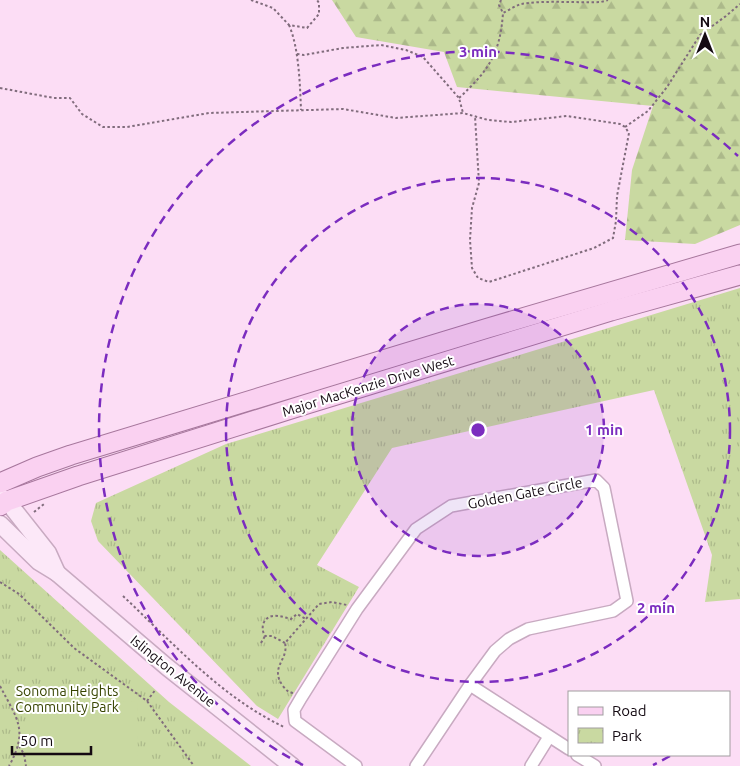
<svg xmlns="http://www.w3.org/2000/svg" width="740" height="766" font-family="Ubuntu,sans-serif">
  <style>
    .forest { fill: url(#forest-firs) }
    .park { fill: url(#park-tufts) }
    .garden { fill: #c9d9a1 }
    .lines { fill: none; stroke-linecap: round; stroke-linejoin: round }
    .street-casing { stroke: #c8aac1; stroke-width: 14 }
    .secondary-casing { stroke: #c8aac1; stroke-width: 19 }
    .primary-casing { stroke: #a7779d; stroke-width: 21 }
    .path { stroke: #806c7c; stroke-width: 2; stroke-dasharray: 2.5 2.5; stroke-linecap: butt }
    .street { stroke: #fff; stroke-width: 11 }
    .secondary { stroke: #fce8f8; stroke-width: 16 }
    .primary { stroke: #fad1f1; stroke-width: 19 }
    .ring { fill: none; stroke: #7b2cbf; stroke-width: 2.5; stroke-dasharray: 9 6 }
    .labels { text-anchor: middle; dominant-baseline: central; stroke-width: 4; stroke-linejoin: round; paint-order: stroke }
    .street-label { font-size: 14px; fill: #140a12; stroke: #fff }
    .park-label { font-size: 14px; fill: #374400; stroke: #fff }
    .centre { fill: #7b2cbf; stroke: #fff; stroke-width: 2.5 }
    .ring-label { font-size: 15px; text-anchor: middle; font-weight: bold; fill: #7b2cbf; stroke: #fff; stroke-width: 4; stroke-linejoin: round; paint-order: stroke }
  </style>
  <defs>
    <pattern id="forest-firs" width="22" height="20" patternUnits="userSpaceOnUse" patternTransform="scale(1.25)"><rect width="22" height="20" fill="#c9d9a1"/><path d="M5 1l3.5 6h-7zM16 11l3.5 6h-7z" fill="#acb98a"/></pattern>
    <pattern id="park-tufts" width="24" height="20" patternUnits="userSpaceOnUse" patternTransform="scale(1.25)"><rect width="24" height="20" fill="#c9d9a1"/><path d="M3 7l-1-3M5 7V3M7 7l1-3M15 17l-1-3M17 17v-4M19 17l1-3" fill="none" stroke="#acb98a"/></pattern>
  </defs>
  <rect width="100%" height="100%" fill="#fcddf5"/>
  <!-- forest -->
  <polygon class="forest" points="332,0 740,0 740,225 695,244 625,240 632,170 653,106 457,87 444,52 356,37"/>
  <!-- park -->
  <g class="park">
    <polygon points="740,288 740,599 705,602 712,555 654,390 392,448 317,565 359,587 278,719 257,706 98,541 91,521 96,503 226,444"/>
    <polygon points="0,550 169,702 251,766 0,766"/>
  </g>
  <!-- garden -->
  <polygon class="garden" points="137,701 138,766 30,766 30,702"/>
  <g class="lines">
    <defs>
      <g id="street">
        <polyline points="470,685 569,749"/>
        <polyline points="577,755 595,766"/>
        <polyline points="356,766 295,721 294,710 301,698 357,609 416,529 451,506 596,480 604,488 627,601 613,611 528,629 509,639 495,651 470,685 416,766"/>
        <polyline points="531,766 549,737"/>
      </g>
      <g id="secondary">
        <polyline points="0,496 7,501 48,553 57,573"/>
        <polyline points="0,524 39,562 57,573 167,667 292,766"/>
      </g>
      <g id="primary">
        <polyline points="0,483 37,467 71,455 488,328 740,254"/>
        <polyline points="0,506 7,501 78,476 307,404 611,311 740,275"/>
      </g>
    </defs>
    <!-- street casing -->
    <use href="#street" class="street-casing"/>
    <!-- secondary casing -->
    <use href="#secondary" class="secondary-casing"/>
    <!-- primary casing -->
    <use href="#primary" class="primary-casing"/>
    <!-- path -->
    <g class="path">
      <polyline points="251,0 273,8 289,25 307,28 319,14 319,3 317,0"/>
      <path d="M501 0 499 5 503 13C509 10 515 6 521 4 546 0 575 3 601 2L608 0"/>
      <path d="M289 25C299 48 300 85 301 110"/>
      <polyline points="297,54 304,55 343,48 381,45 406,50 423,57 459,98 463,113"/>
      <polyline points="0,88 54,98 70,98 82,114 103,127 127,127 209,113 343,109 396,118 463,113 488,120 511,122 567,116 620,124 625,127 629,133 617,196 616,221 613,238 594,248 489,282 478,278 472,268 470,240 472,208 479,183 475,116"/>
      <path d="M459 98C489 70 500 54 503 13"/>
      <polyline points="625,127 648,111 667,87 700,35 726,16 740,4"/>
      <polyline points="34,512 44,504"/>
      <polyline points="0,582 19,594 74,648 147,701 194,766"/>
      <path d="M123 596C173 643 221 697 284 727"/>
      <polyline points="261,643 265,636"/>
      <path d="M285 643 272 636H265C259 626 265 614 278 616 282 616 286 618 291 619L297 614 306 619"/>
      <path d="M0 686C17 719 29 730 9 766"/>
      <path d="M293 693C288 692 286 690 283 686 269 667 289 660 285 643L319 604 332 602 347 605"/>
      <polyline points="147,701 156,689"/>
      <polyline points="19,746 24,754 26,766"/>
    </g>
    <!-- street -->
    <use href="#street" class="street"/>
    <!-- secondary -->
    <use href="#secondary" class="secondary"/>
    <!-- primary -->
    <use href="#primary" class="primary"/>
  </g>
  <!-- distance rings -->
  <circle cx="478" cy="430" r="126" fill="#7b2cbf" fill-opacity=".12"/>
  <g class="ring">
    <circle cx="478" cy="430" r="126"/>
    <circle cx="478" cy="430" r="252"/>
    <path d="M670 756A378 378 0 0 1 653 765M303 765A378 378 0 1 1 738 156"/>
  </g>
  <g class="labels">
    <!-- street labels -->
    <g class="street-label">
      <text transform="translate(368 386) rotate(-17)">Major MacKenzie Drive West</text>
      <text transform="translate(525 493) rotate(-11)">Golden Gate Circle</text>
      <text transform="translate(173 671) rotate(39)">Islington Avenue</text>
    </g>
    <!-- park labels -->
    <g class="park-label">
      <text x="67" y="691">Sonoma Heights<tspan x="67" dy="16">Community Park</tspan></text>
    </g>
  </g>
  <circle cx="478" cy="430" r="8" class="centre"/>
  <g class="ring-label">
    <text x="478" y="57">3 min</text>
    <text x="604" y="435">1 min</text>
    <text x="656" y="613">2 min</text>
  </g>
  <!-- legend -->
  <rect x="568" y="691" width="162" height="65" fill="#ffffff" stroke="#a19da0"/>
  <rect x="578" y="707" width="25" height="8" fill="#fad1f1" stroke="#a19da0"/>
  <text x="612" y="716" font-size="15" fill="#140a12">Road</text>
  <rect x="578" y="728" width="25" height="15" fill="url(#park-tufts)" stroke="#a19da0"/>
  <text x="612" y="741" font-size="15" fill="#140a12">Park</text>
  <!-- north arrow -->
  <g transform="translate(705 35)" stroke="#ffffff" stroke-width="4" paint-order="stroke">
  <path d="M0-4L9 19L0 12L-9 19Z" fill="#140a12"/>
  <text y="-8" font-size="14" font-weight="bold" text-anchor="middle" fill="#140a12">N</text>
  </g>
  <!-- scale -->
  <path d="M12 746v8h79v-8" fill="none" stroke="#140a12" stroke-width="2.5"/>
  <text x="20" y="746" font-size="15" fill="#140a12" stroke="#ffffff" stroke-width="4" paint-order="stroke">50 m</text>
</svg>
